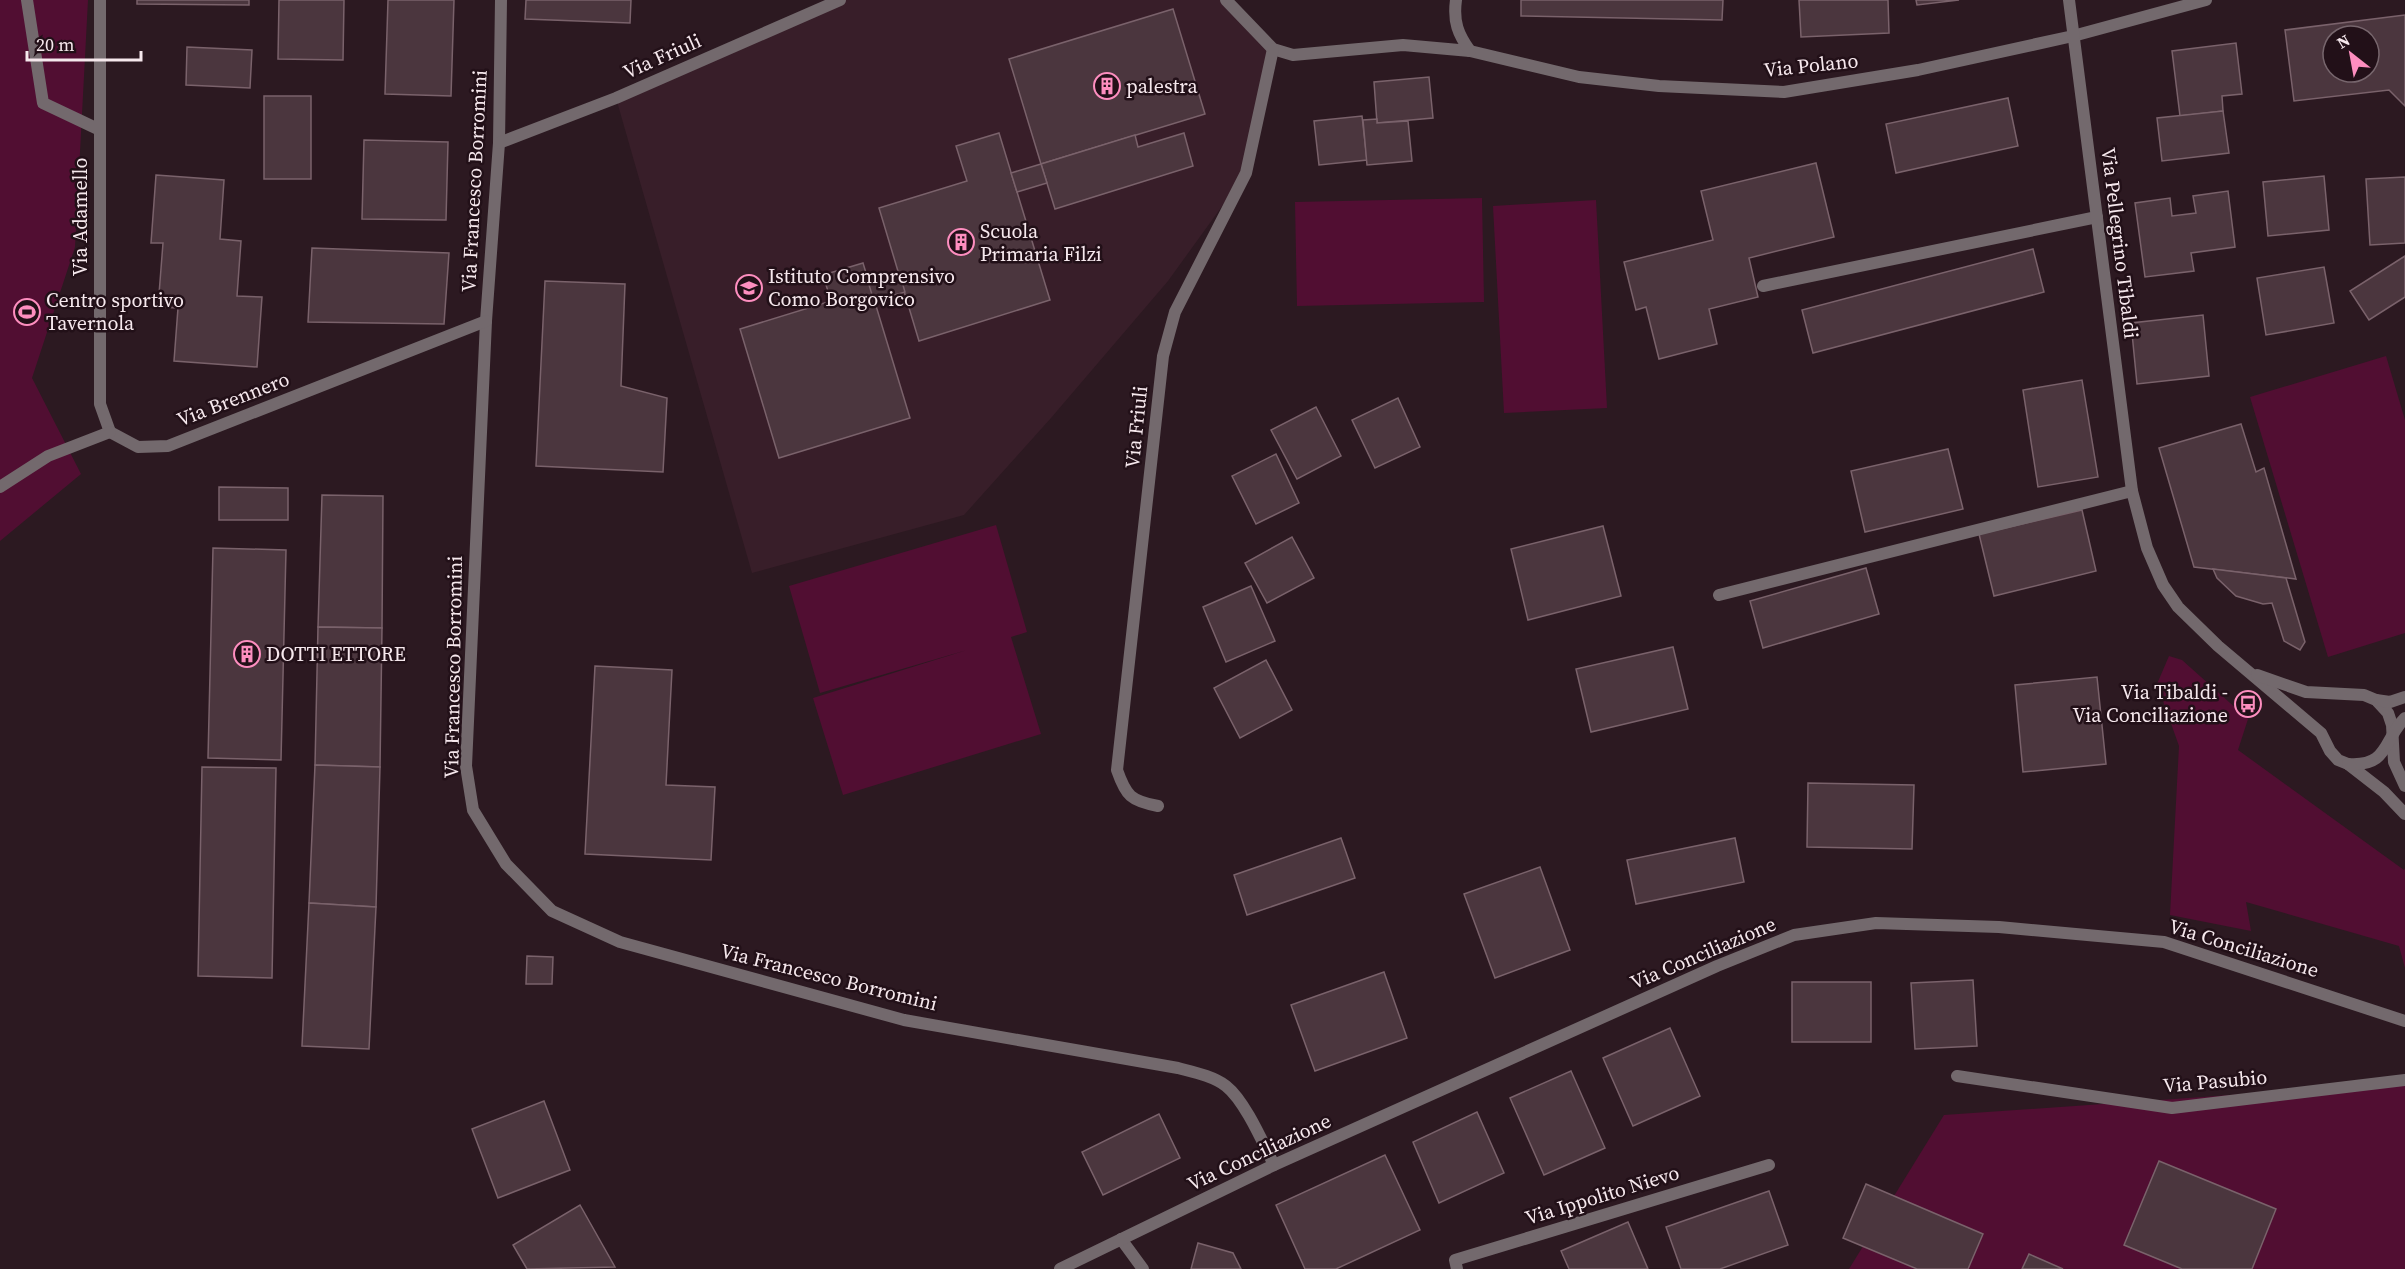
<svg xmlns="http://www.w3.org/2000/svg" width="2405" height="1269" font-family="'Source Serif 4',serif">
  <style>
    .built { fill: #381e29; fill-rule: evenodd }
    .green { fill: #510e32 }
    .building { fill: #4b363e; stroke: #7a626b; stroke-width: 1.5; fill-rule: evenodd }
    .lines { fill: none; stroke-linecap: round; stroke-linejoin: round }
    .lane { stroke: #73696d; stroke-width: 12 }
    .street { stroke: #73696d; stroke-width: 12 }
    .labels { text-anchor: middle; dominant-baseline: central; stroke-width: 5; stroke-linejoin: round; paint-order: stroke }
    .street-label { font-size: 20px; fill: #f6e8ed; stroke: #221018 }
    .poi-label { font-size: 20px; fill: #f6e8ed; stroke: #221018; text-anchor: start }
  </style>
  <rect width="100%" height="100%" fill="#2c1921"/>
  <!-- built -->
  <path class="built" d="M840 0H1225L1273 49 1246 173 1168 281 1051 418 964 515 752 573 616 98ZM1173 9 1135 135 1138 147 1184 133 1193 166 1055 209 1047 183 1017 192 905 292 874 301 910 418 779 458 740 329 831 301 869 285 900 275 879 208 967 181 956 147 1011 173 1041 164 1009 59Z"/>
  <!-- green -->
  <g class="green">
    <polygon points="0,0 88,0 75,247 32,378 81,474 0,541"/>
    <polygon points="1482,198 1484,302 1297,306 1295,202"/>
    <polygon points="1596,200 1607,408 1504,413 1493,206"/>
    <polygon points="2386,356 2405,420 2405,633 2328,657 2250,397"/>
    <polygon points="996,525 1027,632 1011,637 1041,734 843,795 813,698 967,650 820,693 789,586"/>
    <polygon points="2169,656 2182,660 2248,719 2238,750 2404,870 2405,868 2405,968 2399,946 2246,902 2251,931 2170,915 2179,746 2157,684"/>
    <polygon points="2405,1083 2405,1269 1849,1269 1944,1115"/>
  </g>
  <!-- building -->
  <g class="building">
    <polygon points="137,0 249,0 249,5 137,4"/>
    <polygon points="279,0 344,0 343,60 278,59"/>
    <polygon points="388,0 454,0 451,96 385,94"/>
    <polygon points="526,0 631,0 630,23 525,19"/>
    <polygon points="1521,0 1723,0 1722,20 1521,16"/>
    <polygon points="1799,0 1888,0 1889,33 1801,37"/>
    <polygon points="1916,0 1959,0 1917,5"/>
    <polygon points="1173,9 1205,114 1041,164 1009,59"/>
    <path d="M2405 15V106L2389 90 2294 101 2285 30ZM2333 36H2369V72H2333Z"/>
    <polygon points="2236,43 2242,94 2222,96 2223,111 2180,116 2172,51"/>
    <polygon points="187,47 252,50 250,88 186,85"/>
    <polygon points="1429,77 1433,118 1377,123 1374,82"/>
    <rect x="264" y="96" width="47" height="83"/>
    <polygon points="2008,98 2018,146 1896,173 1886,124"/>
    <polygon points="2223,111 2229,153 2162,161 2157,118"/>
    <polygon points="1362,116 1367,160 1319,165 1314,121"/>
    <polygon points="1377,119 1377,123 1408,121 1412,161 1367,165 1363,120"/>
    <polygon points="999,133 1050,300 919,341 879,208 967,181 956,146"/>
    <polygon points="1184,133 1193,166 1055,209 1041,164 1135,135 1138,147"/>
    <polygon points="364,140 448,142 446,220 362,219"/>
    <polygon points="1816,163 1834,237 1749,258 1758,297 1709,309 1717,344 1659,359 1646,307 1636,310 1624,262 1713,240 1701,191"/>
    <polygon points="1041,164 1047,183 1017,192 1011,173"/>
    <polygon points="156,175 224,180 220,239 241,241 237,296 262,297 257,367 174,361 178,308 158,307 163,243 151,243"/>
    <polygon points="2324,176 2329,230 2268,236 2263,182"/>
    <polygon points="2405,177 2405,243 2370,245 2366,179"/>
    <polygon points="2228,191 2235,247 2191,253 2194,271 2145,277 2135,203 2170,198 2172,216 2196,213 2193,196"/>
    <polygon points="312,248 449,253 444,324 308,322"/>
    <polygon points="2033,249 2044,292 1813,353 1802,310"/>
    <polygon points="2405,256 2405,297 2369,320 2350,291"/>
    <polygon points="863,263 910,418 779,458 740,329 831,301 823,275"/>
    <polygon points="2324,267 2334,323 2266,335 2257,278"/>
    <polygon points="900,275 905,292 874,301 869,285"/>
    <polygon points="545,281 625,284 621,386 667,398 663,472 536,466"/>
    <polygon points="2203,315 2209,376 2137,384 2131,323"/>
    <polygon points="2082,380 2098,477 2038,487 2023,390"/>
    <polygon points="1398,398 1420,447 1375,468 1352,420"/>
    <polygon points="1316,407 1341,456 1297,479 1271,430"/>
    <polygon points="2241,424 2256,472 2264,468 2296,579 2194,567 2159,448"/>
    <polygon points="1948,449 1963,509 1865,532 1851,471"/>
    <polygon points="1276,454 1299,503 1256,524 1232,476"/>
    <polygon points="219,487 288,488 288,520 219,520"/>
    <polygon points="322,495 383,496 382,628 318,627"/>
    <polygon points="2082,510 2096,571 1994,596 1979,534"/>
    <polygon points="1603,526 1621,596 1528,620 1511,549"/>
    <polygon points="1292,537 1314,578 1267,603 1245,563"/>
    <polygon points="213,548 286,550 281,760 208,758"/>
    <polygon points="1866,568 1879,614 1763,648 1750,601"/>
    <polygon points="2213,569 2286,578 2305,642 2300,650 2284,641 2272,603 2263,604 2236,596 2217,578"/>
    <polygon points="1251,586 1275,641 1226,662 1203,607"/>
    <polygon points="318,627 382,628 380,767 315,765"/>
    <polygon points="1673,647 1688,709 1591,732 1576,669"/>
    <polygon points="1266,660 1292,710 1240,738 1214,688"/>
    <polygon points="595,666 672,670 666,785 715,787 711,860 585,854"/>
    <polygon points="2097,677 2106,764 2023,772 2015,685"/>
    <polygon points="315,765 380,767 376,907 309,903"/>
    <polygon points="202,767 276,768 272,978 198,976"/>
    <polygon points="1808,783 1914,785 1912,849 1807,847"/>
    <polygon points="1341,838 1355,878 1247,915 1234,875"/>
    <polygon points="1735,838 1744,882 1636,904 1627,860"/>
    <polygon points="1540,867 1570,950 1495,978 1464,894"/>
    <polygon points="309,903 376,907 369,1049 302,1046"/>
    <polygon points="527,956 553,957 552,984 526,984"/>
    <polygon points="1384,972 1407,1038 1315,1071 1291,1005"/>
    <polygon points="1973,980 1977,1046 1915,1049 1911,983"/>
    <rect x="1792" y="982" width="79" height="60"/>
    <polygon points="1670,1028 1700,1096 1633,1126 1603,1058"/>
    <polygon points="1571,1071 1605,1148 1544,1175 1510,1098"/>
    <polygon points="544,1101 570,1170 498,1198 472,1129"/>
    <polygon points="1477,1112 1504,1173 1439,1203 1413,1142"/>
    <polygon points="1159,1114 1180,1158 1103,1195 1082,1152"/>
    <polygon points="1385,1155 1420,1230 1336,1269 1305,1269 1276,1205"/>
    <polygon points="2159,1161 2276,1209 2252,1269 2182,1269 2124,1245"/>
    <polygon points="1866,1184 1983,1234 1968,1269 1917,1269 1843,1238"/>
    <polygon points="1769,1191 1788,1245 1720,1269 1681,1269 1666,1227"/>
    <polygon points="580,1205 615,1267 527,1269 513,1245"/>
    <polygon points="1628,1222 1648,1269 1569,1269 1561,1251"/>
    <polygon points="1198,1243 1233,1253 1241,1269 1191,1269"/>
    <polygon points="2029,1254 2063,1269 2022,1269"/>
  </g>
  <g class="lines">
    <!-- lane -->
    <g class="lane">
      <polyline points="27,0 43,103 100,130"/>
      <polyline points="1763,286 2097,217"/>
      <polyline points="1719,595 2132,491"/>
      <polyline points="1121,1239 1143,1269"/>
      <polyline points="1457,1269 1455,1260 1769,1165"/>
    </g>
    <!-- street -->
    <g class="street">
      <polyline points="100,0 100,404 110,432"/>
      <path d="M501 0 499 143 486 321 466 766 473 810 506 864 552 911 620 942 904 1020 1178 1068C1193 1072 1213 1076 1226 1086 1245 1101 1263 1143 1274 1165"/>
      <polyline points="1226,0 1273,49 1293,55 1403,45 1470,51 1579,77 1659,86 1784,92 1918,70 2073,36 2206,0"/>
      <path d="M1456 0C1453 22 1458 34 1470 51"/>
      <polyline points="2069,0 2132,491 2147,548 2163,585 2178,607 2218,646 2321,733 2330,751 2338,760 2348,764 2384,792 2405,814"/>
      <polyline points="499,143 616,98 840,0"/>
      <polyline points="110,432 138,447 168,446 486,321"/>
      <polyline points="0,487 48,456 110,432"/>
      <polyline points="2257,675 2306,692 2364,695 2376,700 2388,713 2392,725 2394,762 2405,786"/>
      <polyline points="2376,700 2390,702 2405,697"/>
      <path d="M2348 764C2389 767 2383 740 2405 718"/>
      <path d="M1158 806C1131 801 1126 796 1117 770L1163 356 1175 312 1246 173 1273 49"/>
      <polyline points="1957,1076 2172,1108 2405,1080"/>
      <polyline points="1060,1269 1274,1165 1717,966 1794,935 1876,923 1999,927 2164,942 2405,1021"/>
    </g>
  </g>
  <!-- icons -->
  <defs>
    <symbol id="building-ring" viewBox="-11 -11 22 22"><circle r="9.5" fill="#221018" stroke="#fd8ebf" stroke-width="1.5"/><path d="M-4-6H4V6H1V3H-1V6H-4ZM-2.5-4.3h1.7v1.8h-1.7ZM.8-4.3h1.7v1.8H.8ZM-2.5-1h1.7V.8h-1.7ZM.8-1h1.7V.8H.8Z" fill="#fd8ebf"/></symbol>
    <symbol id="school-ring" viewBox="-11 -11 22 22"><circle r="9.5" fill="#221018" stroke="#fd8ebf" stroke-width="1.5"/><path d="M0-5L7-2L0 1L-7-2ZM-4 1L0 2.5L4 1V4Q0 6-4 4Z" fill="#fd8ebf"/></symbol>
    <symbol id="stadium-ring" viewBox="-11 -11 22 22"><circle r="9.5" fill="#221018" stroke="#fd8ebf" stroke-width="1.5"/><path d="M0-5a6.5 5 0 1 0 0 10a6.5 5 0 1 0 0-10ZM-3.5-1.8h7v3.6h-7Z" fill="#fd8ebf"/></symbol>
    <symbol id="bus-ring" viewBox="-11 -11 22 22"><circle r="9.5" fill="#221018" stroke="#fd8ebf" stroke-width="1.5"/><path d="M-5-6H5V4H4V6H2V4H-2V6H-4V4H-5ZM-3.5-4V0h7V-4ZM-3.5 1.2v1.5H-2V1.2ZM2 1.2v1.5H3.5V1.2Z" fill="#fd8ebf"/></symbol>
  </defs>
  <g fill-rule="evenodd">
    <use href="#building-ring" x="1092" y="71" width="30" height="30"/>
    <use href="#building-ring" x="946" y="227" width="30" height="30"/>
    <use href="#school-ring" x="734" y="273" width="30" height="30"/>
    <use href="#stadium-ring" x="12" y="297" width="30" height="30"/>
    <use href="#building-ring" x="232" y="639" width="30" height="30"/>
    <use href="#bus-ring" x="2233" y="689" width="30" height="30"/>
  </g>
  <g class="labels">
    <!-- street labels -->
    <g class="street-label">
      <text transform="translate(662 56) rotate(-24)">Via Friuli</text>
      <text transform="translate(1811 65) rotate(-6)">Via Polano</text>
      <text transform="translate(474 181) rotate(-87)">Via Francesco Borromini</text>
      <text transform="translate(80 217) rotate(-90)">Via Adamello</text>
      <text transform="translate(2120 243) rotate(83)">Via Pellegrino Tibaldi</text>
      <text transform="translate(233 399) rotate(-21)">Via Brennero</text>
      <text transform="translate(1136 427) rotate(-84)">Via Friuli</text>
      <text transform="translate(453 667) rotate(-89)">Via Francesco Borromini</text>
      <text transform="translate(2244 948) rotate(17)">Via Conciliazione</text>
      <text transform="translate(1703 953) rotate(-23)">Via Conciliazione</text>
      <text transform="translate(829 977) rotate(14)">Via Francesco Borromini</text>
      <text transform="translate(2215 1081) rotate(-5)">Via Pasubio</text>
      <text transform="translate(1259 1152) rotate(-25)">Via Conciliazione</text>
      <text transform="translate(1602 1195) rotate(-17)">Via Ippolito Nievo</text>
    </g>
    <!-- poi labels -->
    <g class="poi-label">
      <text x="1126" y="86">palestra</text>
      <text x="980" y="231">Scuola<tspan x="980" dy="23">Primaria Filzi</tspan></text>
      <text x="768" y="276">Istituto Comprensivo<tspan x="768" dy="23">Como Borgovico</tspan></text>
      <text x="46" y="300">Centro sportivo<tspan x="46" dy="23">Tavernola</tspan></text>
      <text x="266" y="654">DOTTI ETTORE</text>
      <text x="2228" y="692" text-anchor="end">Via Tibaldi -<tspan x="2228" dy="23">Via Conciliazione</tspan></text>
    </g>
  </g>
  <!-- north arrow -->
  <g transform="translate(2351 54) rotate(329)"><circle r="28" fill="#221018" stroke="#77666d" stroke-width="1.5"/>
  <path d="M0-4.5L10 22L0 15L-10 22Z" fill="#fd8ebf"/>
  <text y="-9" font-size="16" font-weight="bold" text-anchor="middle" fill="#f6e8ed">N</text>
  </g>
  <!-- scale -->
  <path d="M27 51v9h114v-9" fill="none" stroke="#f6e8ed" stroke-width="3"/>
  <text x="36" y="51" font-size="18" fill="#f6e8ed" stroke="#221018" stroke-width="4.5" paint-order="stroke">20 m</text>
</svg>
